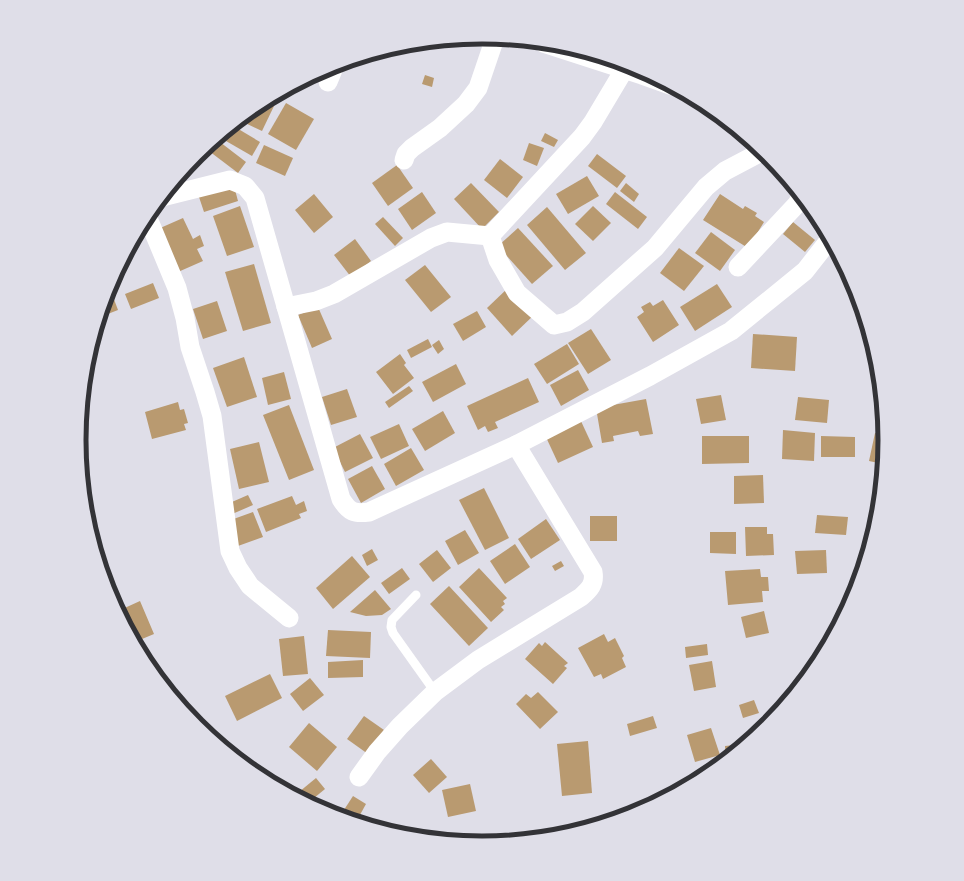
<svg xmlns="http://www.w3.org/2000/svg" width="964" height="881" font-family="Manrope,sans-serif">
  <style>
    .building { fill: #b99a70 }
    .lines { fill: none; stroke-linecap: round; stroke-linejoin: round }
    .service { stroke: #fff; stroke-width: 9 }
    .minor { stroke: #fff; stroke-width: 19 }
    .rim { fill: none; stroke: #333337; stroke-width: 5 }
  </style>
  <rect width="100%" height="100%" fill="#dfdee8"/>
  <!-- building -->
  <g class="building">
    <polygon points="425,75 434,78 432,87 422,84"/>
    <polygon points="265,101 274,106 262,131 239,120 258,105"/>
    <polygon points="286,103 314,119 296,150 268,134"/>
    <polygon points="235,127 260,142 252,156 226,141"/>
    <polygon points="545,133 558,140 554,147 541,141"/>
    <polygon points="216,139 246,162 238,173 205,148"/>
    <polygon points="529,143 544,148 537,166 523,160"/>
    <polygon points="264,145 293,158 285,176 256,163"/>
    <polygon points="597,154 626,176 617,188 588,166"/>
    <polygon points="500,159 523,177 507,198 484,180"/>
    <polygon points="397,165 413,188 388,206 372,183"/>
    <polygon points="587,176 599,196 568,214 556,194"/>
    <polygon points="471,183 499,212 482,229 454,199"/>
    <polygon points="626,183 639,194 634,202 620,191"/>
    <polygon points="234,186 238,201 204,212 199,197"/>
    <polygon points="422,192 436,213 412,230 398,209"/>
    <polygon points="615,192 647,217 638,229 606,204"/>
    <polygon points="314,194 333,217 314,233 295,210"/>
    <polygon points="720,194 743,209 745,206 757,213 755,216 764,222 748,248 703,220"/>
    <polygon points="240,206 254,247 227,256 213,216"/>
    <polygon points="593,206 611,223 593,241 575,224"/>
    <polygon points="547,207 586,253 565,270 527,225"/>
    <polygon points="383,217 403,238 395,246 375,224"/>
    <polygon points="183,218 193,239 200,235 204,246 197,249 203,261 178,272 158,229"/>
    <polygon points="793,222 815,240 805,252 783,234"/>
    <polygon points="518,228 553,266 532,284 498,246"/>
    <polygon points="711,232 735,250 720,271 695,253"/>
    <polygon points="355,239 371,261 351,277 334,255"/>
    <polygon points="679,248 704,266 684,291 660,273"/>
    <polygon points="254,264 271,323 243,331 225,272"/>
    <polygon points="425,265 451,297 431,312 405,280"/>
    <polygon points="153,283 159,298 131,309 125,294"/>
    <polygon points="717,284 732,307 695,331 680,307"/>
    <polygon points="509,287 535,314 512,336 487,308"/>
    <polygon points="112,294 118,310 100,317 106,296"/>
    <polygon points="663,300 679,325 653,342 637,317 644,312 641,307 650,302 653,306"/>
    <polygon points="217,301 227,331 203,339 193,309"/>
    <polygon points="318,307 332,339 312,348 298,315"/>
    <polygon points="477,311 486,327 463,341 453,324"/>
    <polygon points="591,329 611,360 588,374 568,343"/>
    <polygon points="753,334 797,337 795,371 751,368"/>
    <polygon points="428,339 432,347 411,358 407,350"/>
    <polygon points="439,340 444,349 438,354 432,345"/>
    <polygon points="567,344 579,364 547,384 534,364"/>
    <polygon points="400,354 406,363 404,365 414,378 393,394 376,372"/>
    <polygon points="244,357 257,397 227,407 213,368"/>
    <polygon points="456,364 466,384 433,402 422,382"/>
    <polygon points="578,370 589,390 561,406 550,385"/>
    <polygon points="284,372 291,399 268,405 262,378"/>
    <polygon points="528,378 539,402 495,422 498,428 488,432 485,426 478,430 467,406"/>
    <polygon points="409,386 413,391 389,408 385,402"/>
    <polygon points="347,389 357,417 331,425 322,397"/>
    <polygon points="721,395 726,420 701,424 696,399"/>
    <polygon points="798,397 829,400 827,423 795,420"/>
    <polygon points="646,399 653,434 640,436 638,431 613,436 614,441 602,443 596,408"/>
    <polygon points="178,402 180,410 184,409 188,423 184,424 186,430 152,439 145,412"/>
    <polygon points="289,405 314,470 289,480 263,415"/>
    <polygon points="443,411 455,433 425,451 412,429"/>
    <polygon points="580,419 593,447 558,463 545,435"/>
    <polygon points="399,424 409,446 381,459 370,437"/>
    <polygon points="783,430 815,433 814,461 782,459"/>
    <polygon points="875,433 885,435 883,464 869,461"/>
    <polygon points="360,434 373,458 345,472 333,448"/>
    <polygon points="702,436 749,436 749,463 702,464"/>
    <polygon points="821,436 855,437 855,457 821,457"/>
    <polygon points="259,442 269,482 239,489 230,449"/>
    <polygon points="411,448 424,470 396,486 384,464"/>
    <polygon points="372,466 385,489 361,503 348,479"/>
    <polygon points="763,475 764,503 734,504 734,476"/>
    <polygon points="484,488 509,538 485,550 459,500"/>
    <polygon points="248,495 253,505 230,515 225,505"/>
    <polygon points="292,496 296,505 304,501 307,511 299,514 301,518 266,532 257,509"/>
    <polygon points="253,512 263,537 238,546 228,521"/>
    <polygon points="817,515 848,517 846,535 815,533"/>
    <rect x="590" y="516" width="27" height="25"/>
    <polygon points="546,519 560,540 531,559 518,539"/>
    <polygon points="745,527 767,527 767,534 773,534 774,555 746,556"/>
    <polygon points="465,530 479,553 458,565 445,541"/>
    <polygon points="710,532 736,532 736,554 710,553"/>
    <polygon points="515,544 530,567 505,584 490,561"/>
    <polygon points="865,544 870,544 864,565 863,564"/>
    <polygon points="372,549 378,560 367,566 362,555"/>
    <polygon points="437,550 451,568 433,582 419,564"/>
    <polygon points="826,550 827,573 797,574 795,551"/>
    <polygon points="352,556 370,577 333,609 316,588"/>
    <polygon points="561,561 564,566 555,571 552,566"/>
    <polygon points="402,568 410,579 389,594 381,583"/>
    <polygon points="479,568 507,598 503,601 505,604 501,607 504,610 491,622 459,587"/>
    <polygon points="760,569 761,577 768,577 769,591 762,591 763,602 728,605 725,571"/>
    <polygon points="449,586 488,628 469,646 430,604"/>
    <polygon points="375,590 391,609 382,615 366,616 350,612"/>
    <polygon points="140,601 154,634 142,639 145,644 137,647 118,611"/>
    <polygon points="764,611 769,633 746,638 741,617"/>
    <polygon points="328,630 371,632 370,658 326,656"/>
    <polygon points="604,634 608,642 615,638 624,656 622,658 626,667 603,679 601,674 594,677 578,648"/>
    <polygon points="304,636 308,674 283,676 279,639"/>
    <polygon points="545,642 568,663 564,666 567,668 553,684 525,659 539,643 542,646"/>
    <polygon points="707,644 708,655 686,658 685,647"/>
    <polygon points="363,660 363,677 328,678 328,662"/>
    <polygon points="712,661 716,687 694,691 689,665"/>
    <polygon points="270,674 282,698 237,721 225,696"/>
    <polygon points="310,678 324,695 303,711 290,694"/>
    <polygon points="538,692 558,712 540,729 516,704 526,694 531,698"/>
    <polygon points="754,700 759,713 743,718 739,705"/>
    <polygon points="364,716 384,730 368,754 347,739"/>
    <polygon points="653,716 657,728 630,736 627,724"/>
    <polygon points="309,723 337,747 317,771 289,747"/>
    <polygon points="711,728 720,755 695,762 687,735"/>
    <polygon points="588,741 592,793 562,796 557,744"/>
    <polygon points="735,745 736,752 726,760 725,746"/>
    <polygon points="431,759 447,777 429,793 413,775"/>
    <polygon points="246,760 252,771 242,763"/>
    <polygon points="316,778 325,789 308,803 299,792"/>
    <polygon points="470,784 476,811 448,817 442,790"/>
    <polygon points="353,796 366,804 356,822 342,813"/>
  </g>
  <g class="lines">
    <!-- service -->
    <polyline class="service" points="416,595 392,620 391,627 393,633 435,692"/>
    <!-- minor -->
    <g class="minor">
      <polyline points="543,43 642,75 670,85"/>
      <polyline points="328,82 335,65"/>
      <polyline points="404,160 406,154 412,148 440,128 466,104 478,88 495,38"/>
      <path d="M162 197 230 180 245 186 255 198 341 499C349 512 354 514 369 512L516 445 650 376 731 331 805 271 830 239"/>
      <polyline points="147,216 177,288 185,318 190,347 205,392 212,416 230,551 238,568 250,586 289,618"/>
      <polyline points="490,236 498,260 517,293 554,325 567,322 583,312 655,248 706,187 725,171 763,151"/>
      <polyline points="738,267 797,204 801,197"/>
      <polyline points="286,307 316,301 334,294 431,238 447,232 490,236 582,137 593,122 624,70"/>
      <path d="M359 777 377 752 400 726 435 692 478 660 581 597C590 589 595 584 593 572L516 445"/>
    </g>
  </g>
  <!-- crop -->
  <path d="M0 0H964V881H0ZM86 440a396 396 0 1 1 792 0a396 396 0 1 1-792 0Z" fill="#dfdee8" fill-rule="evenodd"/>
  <path class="rim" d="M86 440a396 396 0 1 1 792 0a396 396 0 1 1-792 0Z"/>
</svg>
